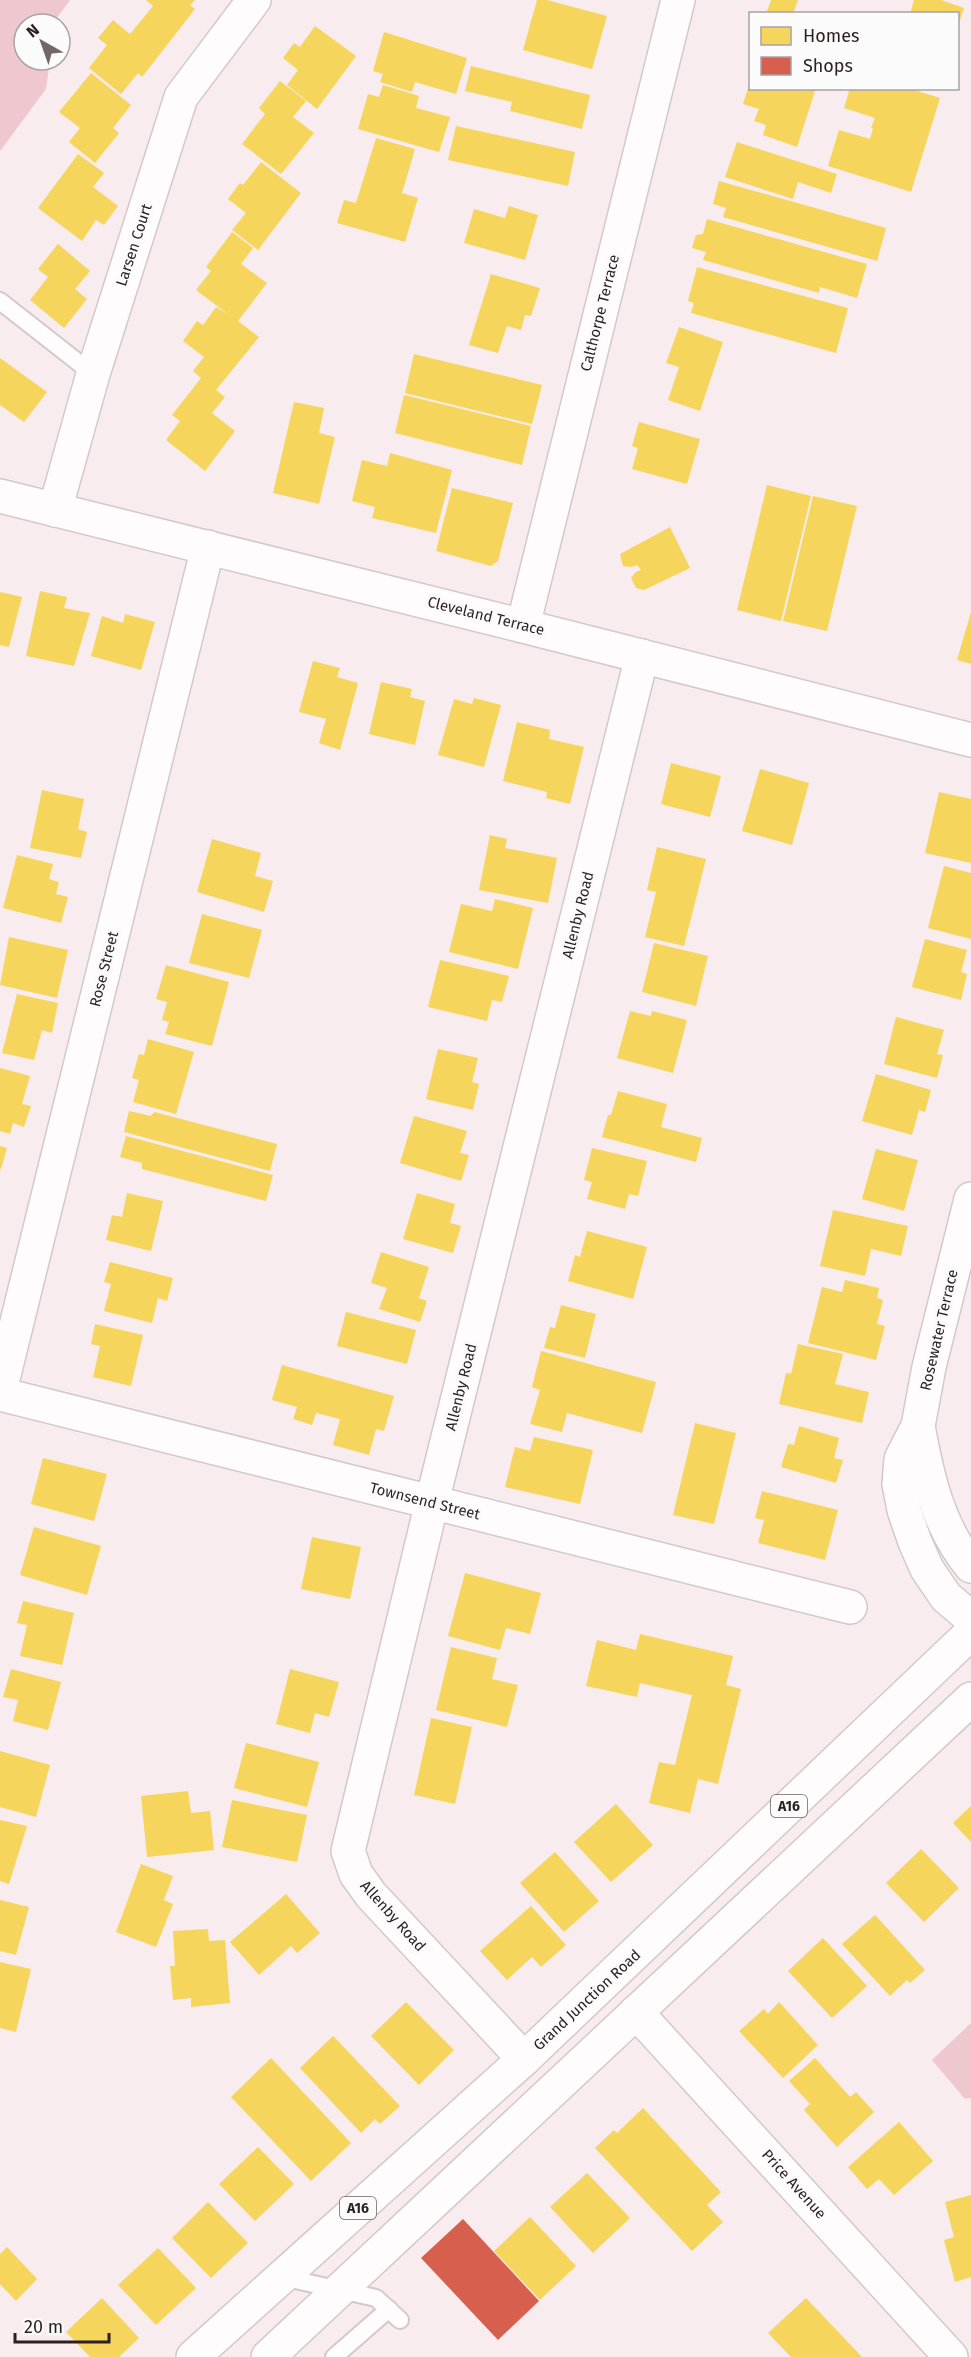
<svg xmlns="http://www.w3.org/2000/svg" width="971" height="2357" font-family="'Fira Sans',sans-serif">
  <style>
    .green { fill: #efc7ce }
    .homes { fill: #f6d55c }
    .shops { fill: #d6604d }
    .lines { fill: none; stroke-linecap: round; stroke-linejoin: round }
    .lane-casing { stroke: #d4c8ca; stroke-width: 20 }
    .street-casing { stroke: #d4c8ca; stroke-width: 36 }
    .highway-casing { stroke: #d4c8ca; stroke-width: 36 }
    .lane { stroke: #fefcfc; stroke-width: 16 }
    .street { stroke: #fefcfc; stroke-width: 33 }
    .highway { stroke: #fefcfc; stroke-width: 33 }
    .labels { text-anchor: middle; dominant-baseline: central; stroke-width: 6; stroke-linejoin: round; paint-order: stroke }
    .shield { fill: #fbfbfb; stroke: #6a6162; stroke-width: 1.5 }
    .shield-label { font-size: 14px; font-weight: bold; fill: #2c1f21 }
    .street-label { font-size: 15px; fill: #2c1f21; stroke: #fbfbfb }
  </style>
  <rect width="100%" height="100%" fill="#f8ecee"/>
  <!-- green -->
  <g class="green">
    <polygon points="0,0 70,0 56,19 56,24 24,24 24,60 50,60 46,89 0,151"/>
    <polygon points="971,2023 971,2098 965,2099 932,2060"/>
  </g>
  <!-- homes -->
  <g class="homes">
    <polygon points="146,0 195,0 190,5 195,9 142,77 138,73 121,94 89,68 107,45 98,38 113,20 130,34 153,6"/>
    <polygon points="537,0 547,0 607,16 592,69 523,50"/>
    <polygon points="771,0 798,0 793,14 766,14"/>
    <polygon points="914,0 941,0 964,8 958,26 958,14 910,14"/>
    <polygon points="315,26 356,56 317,109 287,85 298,70 283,58 294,43 300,47"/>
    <polygon points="384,32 467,58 456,94 415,82 412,92 380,82 383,74 373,71"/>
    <polygon points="471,66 590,95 582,129 510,111 512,102 465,91"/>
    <polygon points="91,73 131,105 113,128 119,133 95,163 69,142 80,128 59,112"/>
    <polygon points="280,81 306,101 293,117 314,133 281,174 242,144 265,114 259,108"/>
    <polygon points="750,82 750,88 816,88 797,147 763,135 766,125 754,121 759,109 743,104"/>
    <polygon points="383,85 419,96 416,108 450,117 439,152 358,129 368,94 379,97"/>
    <polygon points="850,88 908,88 940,98 911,192 828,166 839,130 870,139 873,128 871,128 875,118 844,108"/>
    <polygon points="456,126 575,152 568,186 448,160"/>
    <polygon points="376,138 415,149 402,193 418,198 405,242 337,223 344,200 356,203"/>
    <polygon points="737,142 837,174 831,193 798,182 793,199 725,177"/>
    <polygon points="78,154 104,173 93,187 118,206 104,225 96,220 82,241 38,208"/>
    <polygon points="261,162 301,193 258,250 232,230 246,213 228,199 240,183 243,185"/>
    <polygon points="719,181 886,228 877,261 723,217 726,208 713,204"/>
    <polygon points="509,206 538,215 525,260 464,243 474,209 505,218"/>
    <polygon points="707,219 867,264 857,298 820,287 819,293 703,260 706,252 692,248 696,235 703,234"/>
    <polygon points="232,232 253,248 241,264 267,283 238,321 259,337 216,390 225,397 212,413 235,431 205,471 166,440 180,421 172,415 201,378 193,371 204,357 183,341 197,321 203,325 216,307 228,314 196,290 211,271 206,267"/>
    <polygon points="58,244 90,271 75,289 87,299 64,328 30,300 48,277 38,269"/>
    <polygon points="697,267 848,308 836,353 691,313 694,303 688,301"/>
    <polygon points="491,274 540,288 531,316 525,315 521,330 507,326 498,353 469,345"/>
    <polygon points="679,327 723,342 700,411 668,400 679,367 666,363"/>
    <polygon points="414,354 542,385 532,424 405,393"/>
    <polygon points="0,358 47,392 24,422 0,405"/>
    <polygon points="404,395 531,426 522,465 395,433"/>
    <polygon points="294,402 324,408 319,433 335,437 319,504 273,493"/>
    <polygon points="639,422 700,439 687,484 632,469 638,448 632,446"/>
    <polygon points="390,453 452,470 436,533 372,518 375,507 352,501 362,460 387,466"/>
    <polygon points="767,485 811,496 781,621 737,610"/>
    <polygon points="452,488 513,503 498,561 491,566 436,551"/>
    <polygon points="813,496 857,506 827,631 783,621"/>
    <polygon points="670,527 690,568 644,590 636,588 631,578 636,572 641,570 637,565 631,567 623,566 620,554"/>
    <polygon points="40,591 67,597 64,608 90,613 74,666 26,656"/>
    <polygon points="0,592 22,597 9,647 0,645"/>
    <polygon points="971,612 971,664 957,660"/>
    <polygon points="125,614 155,622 141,670 91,656 102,616 123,623"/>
    <polygon points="313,661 340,668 337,677 358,683 340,750 319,743 326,719 299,712"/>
    <polygon points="381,682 412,689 410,697 425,701 415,745 369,734"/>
    <polygon points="474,698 501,705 484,767 438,755 454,699 472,704"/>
    <polygon points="517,722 550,730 549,739 584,747 570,804 546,798 547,792 503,781"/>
    <polygon points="671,763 721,776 710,817 661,804"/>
    <polygon points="760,769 809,783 792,845 742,831"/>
    <polygon points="42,790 84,799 78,829 87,832 81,858 30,848"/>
    <polygon points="939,792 971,799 971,863 925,853"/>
    <polygon points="490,835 507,839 505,848 557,858 548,903 479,890"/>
    <polygon points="212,839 261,853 255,876 273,881 264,912 197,892"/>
    <polygon points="657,847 706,859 684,946 645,937 656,892 647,890"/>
    <polygon points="17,855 53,864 49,879 59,882 56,894 68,897 61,923 3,908"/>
    <polygon points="944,866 971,873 971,939 928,928"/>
    <polygon points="495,899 533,908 518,969 449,952 461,904 492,911"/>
    <polygon points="202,914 262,930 249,978 189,963"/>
    <polygon points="9,937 68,950 57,998 0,985"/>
    <polygon points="925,939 967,950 961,972 967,974 961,1000 912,987"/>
    <polygon points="654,943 708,956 696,1006 642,992"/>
    <polygon points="440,960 509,976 502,1002 492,1000 487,1021 428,1007"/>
    <polygon points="166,965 229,982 212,1046 165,1034 169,1022 162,1020 167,1002 156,999"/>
    <polygon points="17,994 58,1003 52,1033 42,1030 34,1060 2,1053"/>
    <polygon points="630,1011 651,1016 652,1011 687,1020 673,1073 617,1058"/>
    <polygon points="896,1017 944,1030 937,1054 943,1055 937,1078 884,1064"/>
    <polygon points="148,1039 194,1052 176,1114 133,1102 139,1080 132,1078 139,1054 144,1055"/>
    <polygon points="438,1049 478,1058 472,1082 479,1084 473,1110 426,1099"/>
    <polygon points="0,1068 30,1076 22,1104 31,1106 24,1127 13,1123 10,1134 0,1131"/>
    <polygon points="876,1074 931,1090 925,1112 919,1110 912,1135 862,1121"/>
    <polygon points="618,1091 667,1104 661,1127 702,1138 696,1162 602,1137 608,1115 611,1115"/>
    <polygon points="129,1111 151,1116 154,1112 277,1144 270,1171 124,1132"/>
    <polygon points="414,1116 467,1131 460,1153 469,1155 461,1181 400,1163"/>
    <polygon points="126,1136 273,1175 266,1201 142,1169 142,1163 120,1157"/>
    <polygon points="0,1146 7,1148 1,1169 0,1169"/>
    <polygon points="592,1148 647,1161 638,1196 629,1194 625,1209 587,1199 592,1182 584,1180"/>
    <polygon points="876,1149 918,1160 904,1211 862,1199"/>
    <polygon points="127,1193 163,1201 151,1251 106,1240 112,1215 122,1217"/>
    <polygon points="417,1193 455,1204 450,1223 461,1226 453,1253 403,1239"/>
    <polygon points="833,1210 908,1226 901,1256 871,1249 865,1276 820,1266"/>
    <polygon points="587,1231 647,1247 633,1299 568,1281 575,1255 580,1257"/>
    <polygon points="381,1252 429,1267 419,1298 427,1301 420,1322 379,1309 387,1288 371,1283"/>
    <polygon points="110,1262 173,1278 167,1301 158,1298 152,1323 104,1311 111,1284 104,1282"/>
    <polygon points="845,1280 879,1288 877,1298 883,1300 877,1324 885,1326 876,1360 808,1343 822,1287 842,1292"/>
    <polygon points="561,1305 596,1314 585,1358 544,1348 550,1327 555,1328"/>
    <polygon points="346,1312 416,1330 407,1364 337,1346"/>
    <polygon points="95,1324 143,1335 131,1386 93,1377 100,1346 91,1344"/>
    <polygon points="798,1344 843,1354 835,1384 869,1392 862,1423 779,1404 786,1373 791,1374"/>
    <polygon points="541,1351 656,1382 642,1433 567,1413 562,1432 530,1424 540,1390 532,1387"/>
    <polygon points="282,1365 394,1396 384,1431 376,1429 369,1455 333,1445 340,1419 316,1413 312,1425 293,1419 297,1407 272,1400"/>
    <polygon points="695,1423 736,1433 714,1524 673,1515"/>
    <polygon points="799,1426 839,1438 834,1458 843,1460 836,1483 781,1467 788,1444 794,1445"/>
    <polygon points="534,1437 593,1450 580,1504 505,1487 515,1447 530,1451"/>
    <polygon points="43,1458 107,1474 94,1521 31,1504"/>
    <polygon points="762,1491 838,1510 825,1560 758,1543 764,1520 755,1518"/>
    <polygon points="34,1527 101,1546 87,1595 20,1575"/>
    <polygon points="312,1537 361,1547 350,1599 301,1589"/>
    <polygon points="465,1573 541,1593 530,1634 506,1628 500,1650 448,1636"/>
    <polygon points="23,1601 74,1613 62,1665 20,1656 27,1625 17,1623"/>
    <polygon points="640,1634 733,1656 726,1685 741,1689 718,1784 698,1779 690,1813 649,1803 659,1762 675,1765 692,1695 640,1683 637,1697 586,1686 597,1640 636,1650"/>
    <polygon points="451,1647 497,1658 492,1679 518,1685 507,1727 436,1710"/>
    <polygon points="11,1669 61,1682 48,1730 13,1721 18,1700 3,1697"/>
    <polygon points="290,1669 339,1682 329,1717 315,1713 310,1733 276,1724"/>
    <polygon points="431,1718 472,1727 455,1804 414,1795"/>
    <polygon points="246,1743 319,1762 307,1807 234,1788"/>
    <polygon points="0,1751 50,1765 36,1817 0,1807"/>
    <polygon points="188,1791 191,1813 210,1811 214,1850 147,1857 141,1796"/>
    <polygon points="232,1800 307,1815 297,1862 222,1847"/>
    <polygon points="616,1804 653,1845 611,1882 574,1842"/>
    <polygon points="971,1806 971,1842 953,1823"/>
    <polygon points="0,1820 27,1826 9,1884 0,1881"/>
    <polygon points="921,1849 959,1888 924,1922 886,1883"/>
    <polygon points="555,1852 599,1901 564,1932 520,1883"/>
    <polygon points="141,1864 173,1876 164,1900 173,1904 156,1947 116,1932"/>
    <polygon points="286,1894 320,1933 297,1953 291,1946 259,1975 230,1942"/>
    <polygon points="0,1900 29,1907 16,1955 0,1951"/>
    <polygon points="531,1906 566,1945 541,1967 532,1957 507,1980 480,1951"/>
    <polygon points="875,1915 925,1970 910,1983 907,1980 890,1996 842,1944"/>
    <polygon points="208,1929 209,1941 225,1940 230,2003 191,2007 191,1998 173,2000 170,1966 175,1966 173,1931"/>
    <polygon points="823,1938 867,1986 832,2018 788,1971"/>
    <polygon points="0,1962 31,1969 16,2032 0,2028"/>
    <polygon points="406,2002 454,2050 419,2085 371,2036"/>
    <polygon points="779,2002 818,2045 783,2078 739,2031 764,2009 768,2014"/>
    <polygon points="333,2036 400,2106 380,2124 375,2119 361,2133 300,2068"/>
    <polygon points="271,2058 351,2143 311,2181 231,2097"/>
    <polygon points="815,2058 850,2097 856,2092 874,2112 837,2147 804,2110 810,2104 789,2081"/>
    <polygon points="643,2108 721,2192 707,2205 723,2222 692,2251 595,2148 614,2130 617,2133"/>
    <polygon points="899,2122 933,2161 894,2195 879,2179 867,2189 848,2167"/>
    <polygon points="258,2147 294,2184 255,2221 219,2184"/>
    <polygon points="587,2173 630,2218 593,2253 550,2207"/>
    <polygon points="971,2195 971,2277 955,2282 944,2240 954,2237 945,2202"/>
    <polygon points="208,2202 248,2243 211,2278 172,2238"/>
    <polygon points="530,2217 576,2266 540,2300 494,2251"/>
    <polygon points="7,2247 37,2279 16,2301 0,2284 0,2254"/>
    <polygon points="158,2248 196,2288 156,2325 118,2285"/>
    <polygon points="102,2298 139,2338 119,2357 90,2357 66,2332"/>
    <polygon points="806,2298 862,2357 791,2357 768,2333"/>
  </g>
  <!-- shops -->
  <polygon class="shops" points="463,2219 539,2301 498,2340 421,2258"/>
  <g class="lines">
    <defs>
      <g id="lane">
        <polyline points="0,301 93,374"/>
        <polyline points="282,2277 376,2298 400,2320"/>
        <polyline points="334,2357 389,2309"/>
      </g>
      <g id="street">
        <polyline points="0,496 523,626 971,740"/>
        <polyline points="55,510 93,374 181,97 254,0"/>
        <polyline points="523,626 678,0"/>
        <polyline points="971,1199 929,1367 918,1426 901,1459 899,1484 904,1510 915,1542 927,1569 946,1597 971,1618"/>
        <polyline points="0,1391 208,547"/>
        <polyline points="0,1394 850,1607"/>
        <path d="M918 1426C927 1475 938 1527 971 1566"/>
        <polyline points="636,2012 951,2357"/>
        <polyline points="524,2059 371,1895 356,1874 348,1851 432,1502 642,656"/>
      </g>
      <g id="highway">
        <polyline points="193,2357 524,2059 971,1633"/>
        <polyline points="268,2357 971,1699"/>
      </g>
    </defs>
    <!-- lane casing -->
    <use href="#lane" class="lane-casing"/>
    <!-- street casing -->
    <use href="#street" class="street-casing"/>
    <!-- highway casing -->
    <use href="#highway" class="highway-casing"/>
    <!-- lane -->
    <use href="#lane" class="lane"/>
    <!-- street -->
    <use href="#street" class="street"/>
    <!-- highway -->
    <use href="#highway" class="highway"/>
  </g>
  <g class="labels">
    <!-- shield labels -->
    <g class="shield">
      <rect x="771" y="1795" width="36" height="22" rx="4.5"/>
      <rect x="340" y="2197" width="36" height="22" rx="4.5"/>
    </g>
    <g class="shield-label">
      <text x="789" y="1806">A16</text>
      <text x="358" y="2208">A16</text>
    </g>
    <!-- street labels -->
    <g class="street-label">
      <text transform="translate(134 245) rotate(-72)">Larsen Court</text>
      <text transform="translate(600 313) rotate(-76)">Calthorpe Terrace</text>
      <text transform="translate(486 616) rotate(14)">Cleveland Terrace</text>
      <text transform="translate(578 915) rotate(-76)">Allenby Road</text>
      <text transform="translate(104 969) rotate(-76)">Rose Street</text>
      <text transform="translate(939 1330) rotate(-77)">Rosewater Terrace</text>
      <text transform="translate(461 1387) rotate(-76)">Allenby Road</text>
      <text transform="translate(425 1501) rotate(14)">Townsend Street</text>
      <text transform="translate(393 1916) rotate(48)">Allenby Road</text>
      <text transform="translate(587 2000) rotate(-43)">Grand Junction Road</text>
      <text transform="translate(794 2184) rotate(48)">Price Avenue</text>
    </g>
  </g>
  <!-- legend -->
  <rect x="749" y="12" width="210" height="78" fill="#fbfbfb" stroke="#a8a3a4" stroke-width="1.5"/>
  <rect x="761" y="27" width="30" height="18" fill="#f6d55c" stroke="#a8a3a4" stroke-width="1.5"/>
  <text x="803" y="42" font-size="18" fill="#2c1f21">Homes</text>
  <rect x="761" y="57" width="30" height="18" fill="#d6604d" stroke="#a8a3a4" stroke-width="1.5"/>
  <text x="803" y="72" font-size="18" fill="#2c1f21">Shops</text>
  <!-- north arrow -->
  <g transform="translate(42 42) rotate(320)"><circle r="28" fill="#fbfbfb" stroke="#a8a3a4" stroke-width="1.5"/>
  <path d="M0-4.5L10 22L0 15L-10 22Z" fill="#736769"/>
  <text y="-9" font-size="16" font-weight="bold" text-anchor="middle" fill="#2c1f21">N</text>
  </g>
  <!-- scale -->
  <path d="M15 2333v9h94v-9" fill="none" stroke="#2c1f21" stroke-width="3"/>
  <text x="24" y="2333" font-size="18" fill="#2c1f21" stroke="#fbfbfb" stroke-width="4.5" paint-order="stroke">20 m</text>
</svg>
